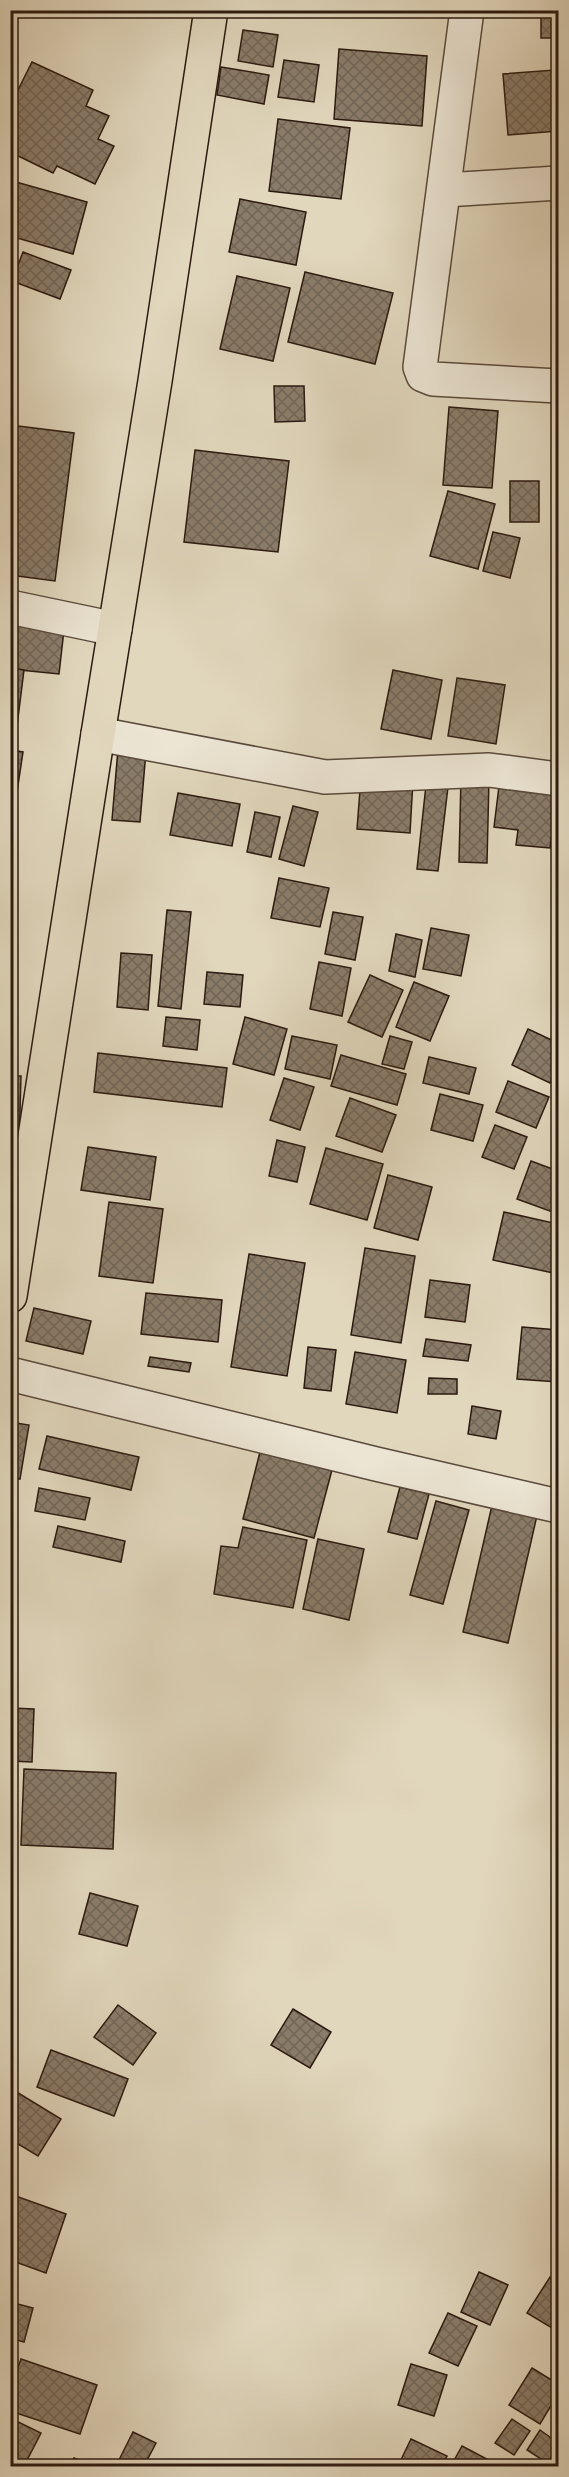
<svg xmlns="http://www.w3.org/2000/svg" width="569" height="2477" font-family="'Old Standard TT',serif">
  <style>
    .building { fill: url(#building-cross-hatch); stroke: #2c1a10; stroke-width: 1.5 }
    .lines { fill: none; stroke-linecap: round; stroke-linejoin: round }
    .minor-casing { stroke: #59493b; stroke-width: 36 }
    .major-casing { stroke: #2c1a10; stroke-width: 36 }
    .minor { stroke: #ece5d4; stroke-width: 33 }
    .major { stroke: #e1d7bd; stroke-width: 33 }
  </style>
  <defs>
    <pattern id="building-cross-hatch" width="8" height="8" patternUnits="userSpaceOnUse" patternTransform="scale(1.5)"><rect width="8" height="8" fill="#8a7c6a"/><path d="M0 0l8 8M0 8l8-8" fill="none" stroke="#716556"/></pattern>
  </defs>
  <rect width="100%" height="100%" fill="#e1d7bd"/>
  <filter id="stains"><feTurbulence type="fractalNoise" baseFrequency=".00333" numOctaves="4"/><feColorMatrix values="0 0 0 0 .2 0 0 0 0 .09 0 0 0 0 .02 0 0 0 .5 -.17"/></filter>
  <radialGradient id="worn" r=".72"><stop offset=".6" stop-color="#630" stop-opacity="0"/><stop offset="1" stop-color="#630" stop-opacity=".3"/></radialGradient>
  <!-- building -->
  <g class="building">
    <rect x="541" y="10" width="17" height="28"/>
    <polygon points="243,30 278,35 273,67 238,61"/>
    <polygon points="339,49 427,56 422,126 334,119"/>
    <polygon points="284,60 319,65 314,102 278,97"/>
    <polygon points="32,62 93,90 86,106 109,116 98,139 114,146 95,184 57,166 53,173 10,152 10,106"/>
    <polygon points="221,67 269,75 264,104 217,95"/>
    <polygon points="555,70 558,131 508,135 503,74"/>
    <polygon points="278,119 350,128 341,199 269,191"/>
    <polygon points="16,182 87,202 73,254 10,236 10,200"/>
    <polygon points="240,199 306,212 296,265 229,252"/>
    <polygon points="23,252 71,270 60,299 12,281"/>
    <polygon points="305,272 393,293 375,364 288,342"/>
    <polygon points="237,276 290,288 273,361 220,349"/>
    <polygon points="556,294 558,294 558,347 553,346"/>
    <polygon points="274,386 304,386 305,421 275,422"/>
    <polygon points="449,407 498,411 492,488 443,485"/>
    <polygon points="10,425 74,433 55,581 10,575"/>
    <polygon points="195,450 289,461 278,552 184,542"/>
    <rect x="510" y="481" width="29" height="41"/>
    <polygon points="448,491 495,504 478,569 430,556"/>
    <polygon points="493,532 520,538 510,578 483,571"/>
    <polygon points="10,624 64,630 59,674 10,669"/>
    <polygon points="10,668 24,670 16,734 10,733"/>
    <polygon points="393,670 442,680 431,739 381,729"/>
    <polygon points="457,678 505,685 496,744 448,736"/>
    <polygon points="118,749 146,751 140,822 112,820"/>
    <polygon points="10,750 23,752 12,825 10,824"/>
    <polygon points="361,777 413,780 410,833 357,829"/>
    <polygon points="461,778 489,779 487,863 459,862"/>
    <polygon points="500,778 558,789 550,848 516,845 518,830 494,827"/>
    <polygon points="426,785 448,787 438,871 417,869"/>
    <polygon points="178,793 240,804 232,846 170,835"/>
    <polygon points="293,806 318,812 304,866 279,859"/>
    <polygon points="255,812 280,817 271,857 247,852"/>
    <polygon points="279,878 329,888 320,927 271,918"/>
    <polygon points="167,910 191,912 181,1009 158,1006"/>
    <polygon points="333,912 363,917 355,960 325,954"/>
    <polygon points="431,928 469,935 461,976 423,969"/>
    <polygon points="396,934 422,940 415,977 389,971"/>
    <polygon points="121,953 152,955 148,1010 117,1007"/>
    <polygon points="319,962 351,968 342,1016 310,1009"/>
    <polygon points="207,972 243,975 240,1007 204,1004"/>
    <polygon points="370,975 403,990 382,1037 348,1022"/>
    <polygon points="414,982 449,996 430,1041 396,1027"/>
    <polygon points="166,1017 200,1020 197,1050 163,1046"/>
    <polygon points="245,1017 287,1029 274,1075 233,1064"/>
    <polygon points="528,1029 558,1043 558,1064 550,1083 512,1065"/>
    <polygon points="292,1036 337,1045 330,1079 285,1069"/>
    <polygon points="390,1036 412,1042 404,1069 382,1064"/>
    <polygon points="98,1053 227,1068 222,1107 94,1092"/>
    <polygon points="341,1055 406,1074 397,1105 331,1086"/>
    <polygon points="429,1057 476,1068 469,1094 423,1083"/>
    <polygon points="10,1076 21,1076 19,1148 10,1148"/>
    <polygon points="284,1078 314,1087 300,1130 270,1120"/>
    <polygon points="508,1081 549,1097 536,1128 496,1112"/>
    <polygon points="440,1094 483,1105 473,1141 431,1130"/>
    <polygon points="350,1098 396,1115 382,1152 336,1136"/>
    <polygon points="495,1125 527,1137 514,1169 482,1157"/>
    <polygon points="277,1140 305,1147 297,1182 269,1176"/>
    <polygon points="88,1147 156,1157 150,1200 81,1190"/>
    <polygon points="326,1148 383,1164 367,1220 310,1204"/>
    <polygon points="531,1161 558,1171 558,1214 517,1199"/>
    <polygon points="388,1175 432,1187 418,1240 374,1228"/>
    <polygon points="109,1202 163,1209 153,1283 99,1276"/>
    <polygon points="504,1212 558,1224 558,1274 493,1260"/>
    <polygon points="365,1248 415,1256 401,1343 351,1335"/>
    <polygon points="249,1254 305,1263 287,1376 231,1367"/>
    <polygon points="430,1280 470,1285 465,1322 425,1317"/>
    <polygon points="146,1293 222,1300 218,1342 141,1334"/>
    <polygon points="34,1308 91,1321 83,1354 26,1341"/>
    <polygon points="522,1327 558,1330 558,1382 517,1379"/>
    <polygon points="426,1339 471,1345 468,1361 423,1356"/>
    <polygon points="308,1347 336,1350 331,1391 304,1388"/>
    <polygon points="355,1352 406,1360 397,1413 346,1404"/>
    <polygon points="150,1357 191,1363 189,1372 148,1366"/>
    <polygon points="429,1378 457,1379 457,1394 428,1394"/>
    <polygon points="472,1406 501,1411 496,1439 468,1434"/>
    <polygon points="10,1422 29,1425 20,1479 10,1477"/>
    <polygon points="47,1436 139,1457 131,1490 39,1469"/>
    <polygon points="261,1448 333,1466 314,1538 243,1519"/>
    <polygon points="400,1487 429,1494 417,1539 388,1532"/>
    <polygon points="39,1488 90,1498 85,1520 35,1511"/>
    <polygon points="436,1501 469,1510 443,1604 410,1595"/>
    <polygon points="493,1501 538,1511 508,1643 463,1632"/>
    <polygon points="58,1526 125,1541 121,1562 53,1547"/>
    <polygon points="243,1527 307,1540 293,1608 214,1594 221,1546 238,1548"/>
    <polygon points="318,1539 364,1549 349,1620 303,1609"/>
    <polygon points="10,1708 34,1709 32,1762 10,1761"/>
    <polygon points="24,1769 116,1773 113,1849 21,1845"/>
    <rect x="10" y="1798" width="3" height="59"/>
    <polygon points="90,1893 138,1906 127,1946 79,1934"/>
    <polygon points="118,2005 156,2033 133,2065 94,2037"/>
    <polygon points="293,2009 331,2032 310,2068 271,2045"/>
    <polygon points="51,2050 128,2079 114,2116 37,2087"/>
    <polygon points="10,2088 61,2119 38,2156 10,2139"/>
    <polygon points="10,2194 66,2214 46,2273 10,2260"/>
    <polygon points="479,2272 508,2285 490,2325 461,2312"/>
    <polygon points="550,2277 558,2283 558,2317 552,2328 527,2313"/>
    <polygon points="10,2302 33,2308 24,2342 10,2338"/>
    <polygon points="448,2313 477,2326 458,2366 429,2353"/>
    <polygon points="21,2359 97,2385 80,2434 10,2411 10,2390"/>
    <polygon points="411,2364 447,2375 434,2416 398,2405"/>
    <polygon points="532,2368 558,2384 558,2394 540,2424 509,2405"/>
    <polygon points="10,2418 41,2433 24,2466 10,2466"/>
    <polygon points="512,2419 530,2431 514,2455 495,2443"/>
    <polygon points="540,2430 558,2443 558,2466 552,2466 527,2450"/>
    <polygon points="133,2432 156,2443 144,2466 116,2466"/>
    <polygon points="411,2439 447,2456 442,2466 398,2466"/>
    <polygon points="462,2446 498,2465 497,2466 451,2466"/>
    <polygon points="74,2458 95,2466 70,2466"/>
  </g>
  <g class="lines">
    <defs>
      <g id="minor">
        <polyline points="467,10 420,367 423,375 433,379 558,386"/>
        <polyline points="445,190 558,183"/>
        <polyline points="10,607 115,629"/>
        <polyline points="98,734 325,777 489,770 558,779"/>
        <polyline points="10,1374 376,1464 558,1506"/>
      </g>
      <polyline id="major" points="10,1296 98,734 155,381 211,10"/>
    </defs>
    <!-- minor casing -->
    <use href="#minor" class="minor-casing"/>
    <!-- major casing -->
    <use href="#major" class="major-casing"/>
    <!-- minor -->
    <use href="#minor" class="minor"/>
    <!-- major -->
    <use href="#major" class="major"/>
  </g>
  <!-- margin -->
  <rect width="569" height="2477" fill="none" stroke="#e1d7bd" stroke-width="36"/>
  <rect x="12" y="12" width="545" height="2453" fill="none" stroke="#2c1a10" stroke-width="3"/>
  <rect x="18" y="18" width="533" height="2441" fill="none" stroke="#2c1a10" stroke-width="1.5"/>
  <rect width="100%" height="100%" filter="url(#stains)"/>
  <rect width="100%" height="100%" fill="url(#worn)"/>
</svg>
